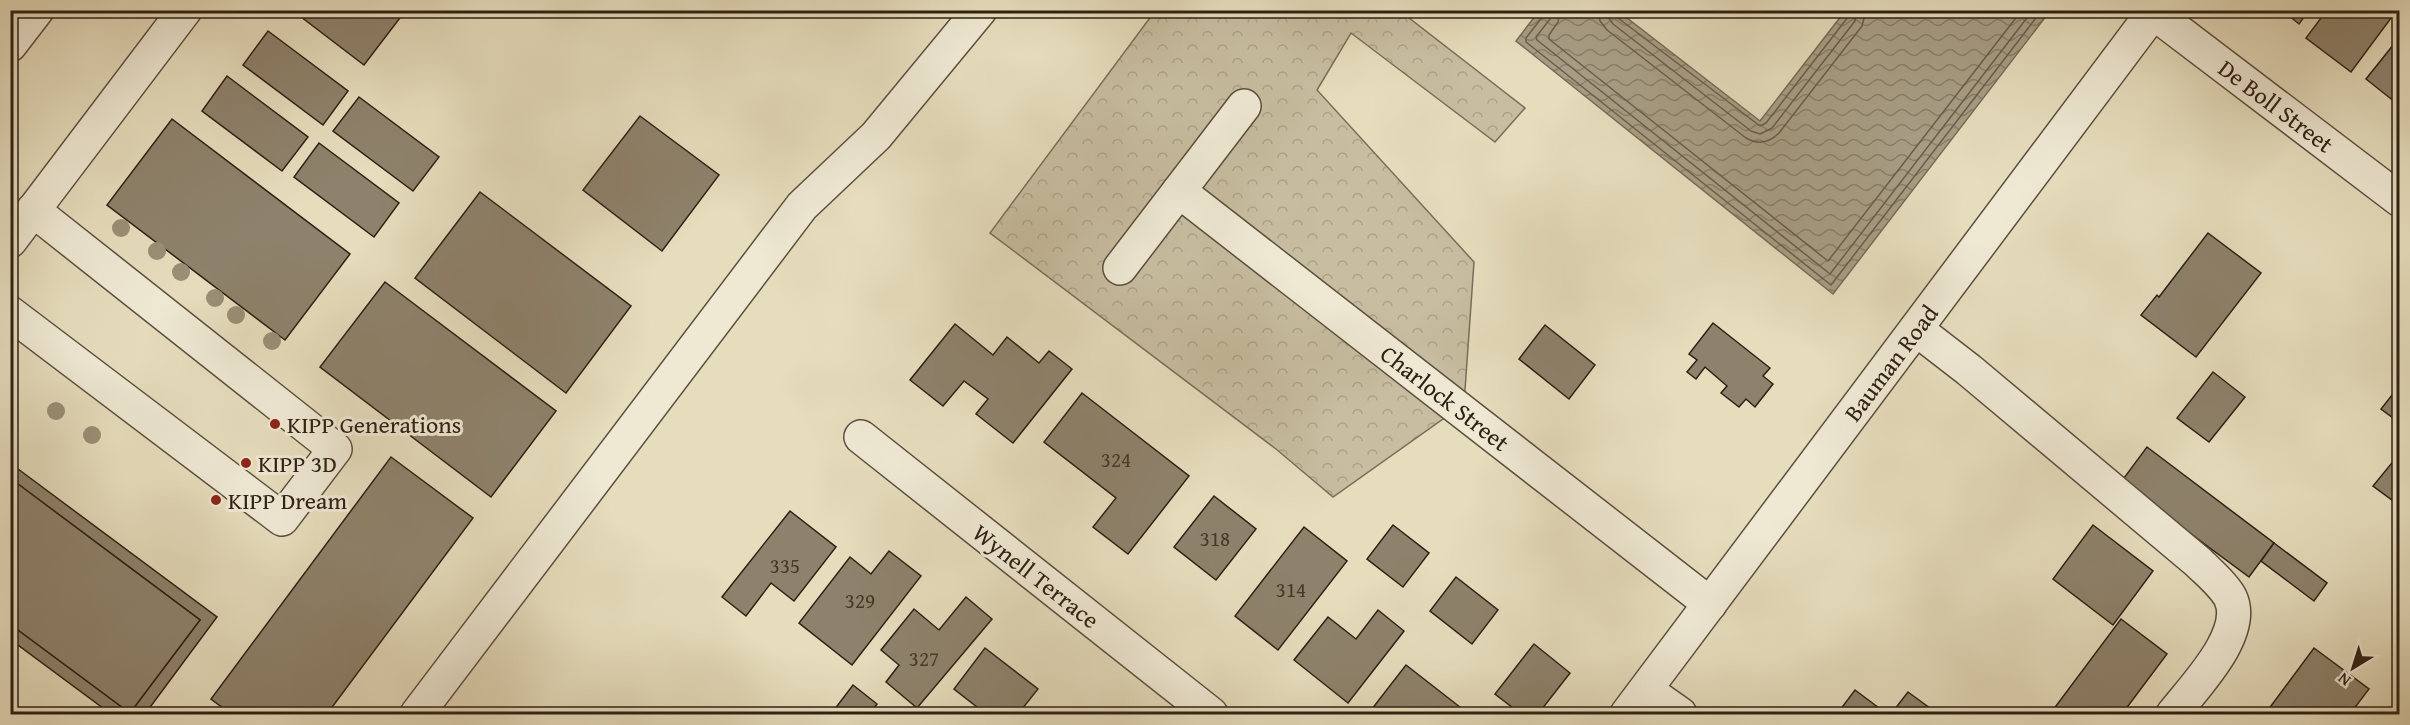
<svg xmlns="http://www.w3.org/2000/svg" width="2410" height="725" font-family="'Gentium Book Plus',serif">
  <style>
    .forest { fill: url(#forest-crowns); stroke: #7a6e5a; stroke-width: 1.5 }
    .water { fill: url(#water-waves); stroke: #776b57; stroke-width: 1.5 }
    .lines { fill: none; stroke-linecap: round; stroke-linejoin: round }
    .shore { stroke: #6a5e4c; stroke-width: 1.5 }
    .building { fill: #8e826c; stroke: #2e2014; stroke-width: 1.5 }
    .minor-casing { stroke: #5c4f3e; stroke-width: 36 }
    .minor { stroke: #efe9d4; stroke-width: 33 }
    .tree { fill: #9a8f77 }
    .poi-dot { fill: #8f2418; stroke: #efe9d4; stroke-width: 2 }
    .labels { text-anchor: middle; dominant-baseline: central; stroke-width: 6; stroke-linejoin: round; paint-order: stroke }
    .number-label { font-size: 21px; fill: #46382a }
    .street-label { font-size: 24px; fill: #2e2014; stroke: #efe9d4 }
    .poi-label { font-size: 24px; fill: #2e2014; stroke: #efe9d4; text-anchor: start }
  </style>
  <defs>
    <pattern id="forest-crowns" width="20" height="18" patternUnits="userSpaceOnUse" patternTransform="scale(1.5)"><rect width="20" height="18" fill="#c7bda0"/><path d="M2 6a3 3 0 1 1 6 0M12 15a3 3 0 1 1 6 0" fill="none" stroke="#aba289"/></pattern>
    <pattern id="water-waves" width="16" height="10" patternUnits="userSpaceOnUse" patternTransform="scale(1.5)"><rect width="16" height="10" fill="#a79d84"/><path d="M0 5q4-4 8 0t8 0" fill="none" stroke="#88806b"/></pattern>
  </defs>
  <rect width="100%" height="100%" fill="#e6ddbd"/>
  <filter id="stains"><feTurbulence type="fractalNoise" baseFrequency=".00333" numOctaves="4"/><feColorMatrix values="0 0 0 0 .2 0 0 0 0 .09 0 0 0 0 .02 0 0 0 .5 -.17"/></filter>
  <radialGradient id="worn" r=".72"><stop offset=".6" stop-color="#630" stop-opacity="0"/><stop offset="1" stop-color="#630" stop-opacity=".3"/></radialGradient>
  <!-- forest -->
  <polygon class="forest" points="1155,11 1400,11 1525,108 1495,142 1351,33 1317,90 1474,262 1464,404 1333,497 1276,449 990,233"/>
  <!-- water -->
  <polygon class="water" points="1539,11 1618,11 1760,121 1845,11 2050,11 1833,294 1516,41"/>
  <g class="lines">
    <!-- shore -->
    <g class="shore">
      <polyline points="1544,10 1543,16 1526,38 1526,42 1831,285 2042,10"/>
      <polyline points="1551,10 1550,19 1536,37 1537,40 1830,274 2033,10"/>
      <polyline points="1560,10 1558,22 1549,35 1549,39 1828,261 2022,10"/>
      <path d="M1598 10 1600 21 1607 30 1746 138C1758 145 1769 143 1779 133L1862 26 1866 10"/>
      <polyline points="1607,10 1608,17 1613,24 1751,131 1760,134 1772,128 1855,21 1857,10"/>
      <polyline points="1615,10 1618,18 1760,126 1766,123 1848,17 1850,10"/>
    </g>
  </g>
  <!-- building -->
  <g class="building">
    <polygon points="292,10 406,10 364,65"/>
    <polygon points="2282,10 2309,10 2299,24"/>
    <polygon points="2327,10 2397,10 2351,72 2306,38"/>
    <polygon points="268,31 348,91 323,125 243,65"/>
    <polygon points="2398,39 2400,40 2400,106 2366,79"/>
    <polygon points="227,76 308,137 282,171 202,111"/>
    <polygon points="359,97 439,157 413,191 333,131"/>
    <polygon points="640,116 719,175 662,251 583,190"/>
    <polygon points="172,119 350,254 285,340 107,205"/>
    <polygon points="319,143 399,203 374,237 294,177"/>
    <polygon points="480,192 631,306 566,393 415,278"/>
    <polygon points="2208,233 2261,273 2196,357 2141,315 2157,295 2159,297"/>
    <polygon points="385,282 556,411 491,497 320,367"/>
    <polygon points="1713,323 1770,368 1763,376 1773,384 1755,407 1746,399 1739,407 1721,393 1727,386 1705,367 1696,379 1687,372 1697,360 1689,354"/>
    <polygon points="955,324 993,355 1007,337 1039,363 1049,351 1072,369 1013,443 976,414 988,399 964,381 943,406 910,380"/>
    <polygon points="1545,325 1595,365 1569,399 1519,359"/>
    <polygon points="2213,372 2245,397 2209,442 2177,418"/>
    <polygon points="2400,385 2400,423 2381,409"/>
    <polygon points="1082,393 1189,476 1128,554 1093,527 1116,498 1044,442"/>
    <polygon points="2147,447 2274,543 2249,577 2121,482"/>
    <polygon points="2400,453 2400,506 2373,486"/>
    <polygon points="391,457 473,518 327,714 231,714 211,699"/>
    <polygon points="10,463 217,617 145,714 111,714 10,639 10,624 130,713 200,620 10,478"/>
    <polygon points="10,478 200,620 130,713 10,624"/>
    <polygon points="1214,496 1256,529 1216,580 1174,547"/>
    <polygon points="790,511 836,547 794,601 771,583 746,616 722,597"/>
    <polygon points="1393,525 1429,553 1403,587 1367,559"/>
    <polygon points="2093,525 2153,571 2113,625 2053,579"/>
    <polygon points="1304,527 1347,561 1278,650 1235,616"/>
    <polygon points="2274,543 2327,583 2314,601 2261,561"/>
    <polygon points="889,551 921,576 852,665 799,623 850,557 871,574"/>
    <polygon points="1456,577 1498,610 1472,644 1430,611"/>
    <polygon points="966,597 992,619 917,708 886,682 899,665 881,650 914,609 939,630"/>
    <polygon points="1378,610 1404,631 1348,703 1294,660 1328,617 1356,639"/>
    <polygon points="2121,619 2167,654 2122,714 2050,714"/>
    <polygon points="1534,644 1570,673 1538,714 1521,714 1495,694"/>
    <polygon points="985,648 1038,689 1018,714 986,714 954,689"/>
    <polygon points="2314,648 2369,689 2350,714 2265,714"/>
    <polygon points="1406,665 1465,711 1462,714 1368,714"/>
    <polygon points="853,685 877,704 869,714 831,714"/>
    <polygon points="1855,690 1887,714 1837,714"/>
    <polygon points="1908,692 1938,714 1891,714"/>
  </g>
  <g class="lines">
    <defs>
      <g id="minor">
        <polyline points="2154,13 2400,200"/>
        <polyline points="10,45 37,10"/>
        <polyline points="1179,191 1710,604"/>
        <polyline points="10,241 185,10"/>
        <polyline points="1120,268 1244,106"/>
        <polyline points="10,313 282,519 335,449 33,210"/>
        <path d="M1916 329 1969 370 2198 562C2208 572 2223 584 2230 597 2248 633 2194 687 2173 714"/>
        <polyline points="861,437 1211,714"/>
        <polyline points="1646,690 1680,714"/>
        <polyline points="417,714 802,206 876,136 980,10"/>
        <polyline points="1627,714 2155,10"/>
      </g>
    </defs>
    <!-- minor casing -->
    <use href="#minor" class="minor-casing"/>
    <!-- minor -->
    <use href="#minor" class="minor"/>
  </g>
  <!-- trees -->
  <g class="tree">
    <circle cx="121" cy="228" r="9"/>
    <circle cx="157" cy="251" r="9"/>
    <circle cx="181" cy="272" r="9"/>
    <circle cx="215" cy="298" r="9"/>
    <circle cx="236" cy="315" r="9"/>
    <circle cx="272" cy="341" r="9"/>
    <circle cx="56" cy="411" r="9"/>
    <circle cx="92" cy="435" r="9"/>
  </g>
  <!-- markers -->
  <g class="poi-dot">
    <circle cx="275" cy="424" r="6"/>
    <circle cx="246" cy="463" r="6"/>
    <circle cx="216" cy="500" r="6"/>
  </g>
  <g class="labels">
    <!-- number labels -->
    <g class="number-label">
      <text x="1116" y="459">324</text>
      <text x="1215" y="538">318</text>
      <text x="785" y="565">335</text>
      <text x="1291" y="589">314</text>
      <text x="860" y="600">329</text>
      <text x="924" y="658">327</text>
    </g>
    <!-- street labels -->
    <g class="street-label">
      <text transform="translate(2276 106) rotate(37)">De Boll Street</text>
      <text transform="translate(1891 363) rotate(-53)">Bauman Road</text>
      <text transform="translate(1445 398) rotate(38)">Charlock Street</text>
      <text transform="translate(1036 576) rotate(38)">Wynell Terrace</text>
    </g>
    <!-- poi labels -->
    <g class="poi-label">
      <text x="287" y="424">KIPP Generations</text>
      <text x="258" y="463">KIPP 3D</text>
      <text x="228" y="500">KIPP Dream</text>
    </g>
  </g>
  <!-- margin -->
  <rect width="2410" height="725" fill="none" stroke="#e6ddbd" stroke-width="36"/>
  <rect x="12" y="12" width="2386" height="701" fill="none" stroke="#2e2014" stroke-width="3"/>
  <rect x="18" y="18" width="2374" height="689" fill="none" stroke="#2e2014" stroke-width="1.5"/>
  <!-- north arrow -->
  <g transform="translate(2353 668) rotate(218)" stroke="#efe9d4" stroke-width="4.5" paint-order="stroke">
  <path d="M0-4.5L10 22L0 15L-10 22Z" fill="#2e2014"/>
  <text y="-9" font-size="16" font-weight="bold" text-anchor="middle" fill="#2e2014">N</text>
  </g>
  <rect width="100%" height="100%" filter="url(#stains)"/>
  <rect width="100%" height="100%" fill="url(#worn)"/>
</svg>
